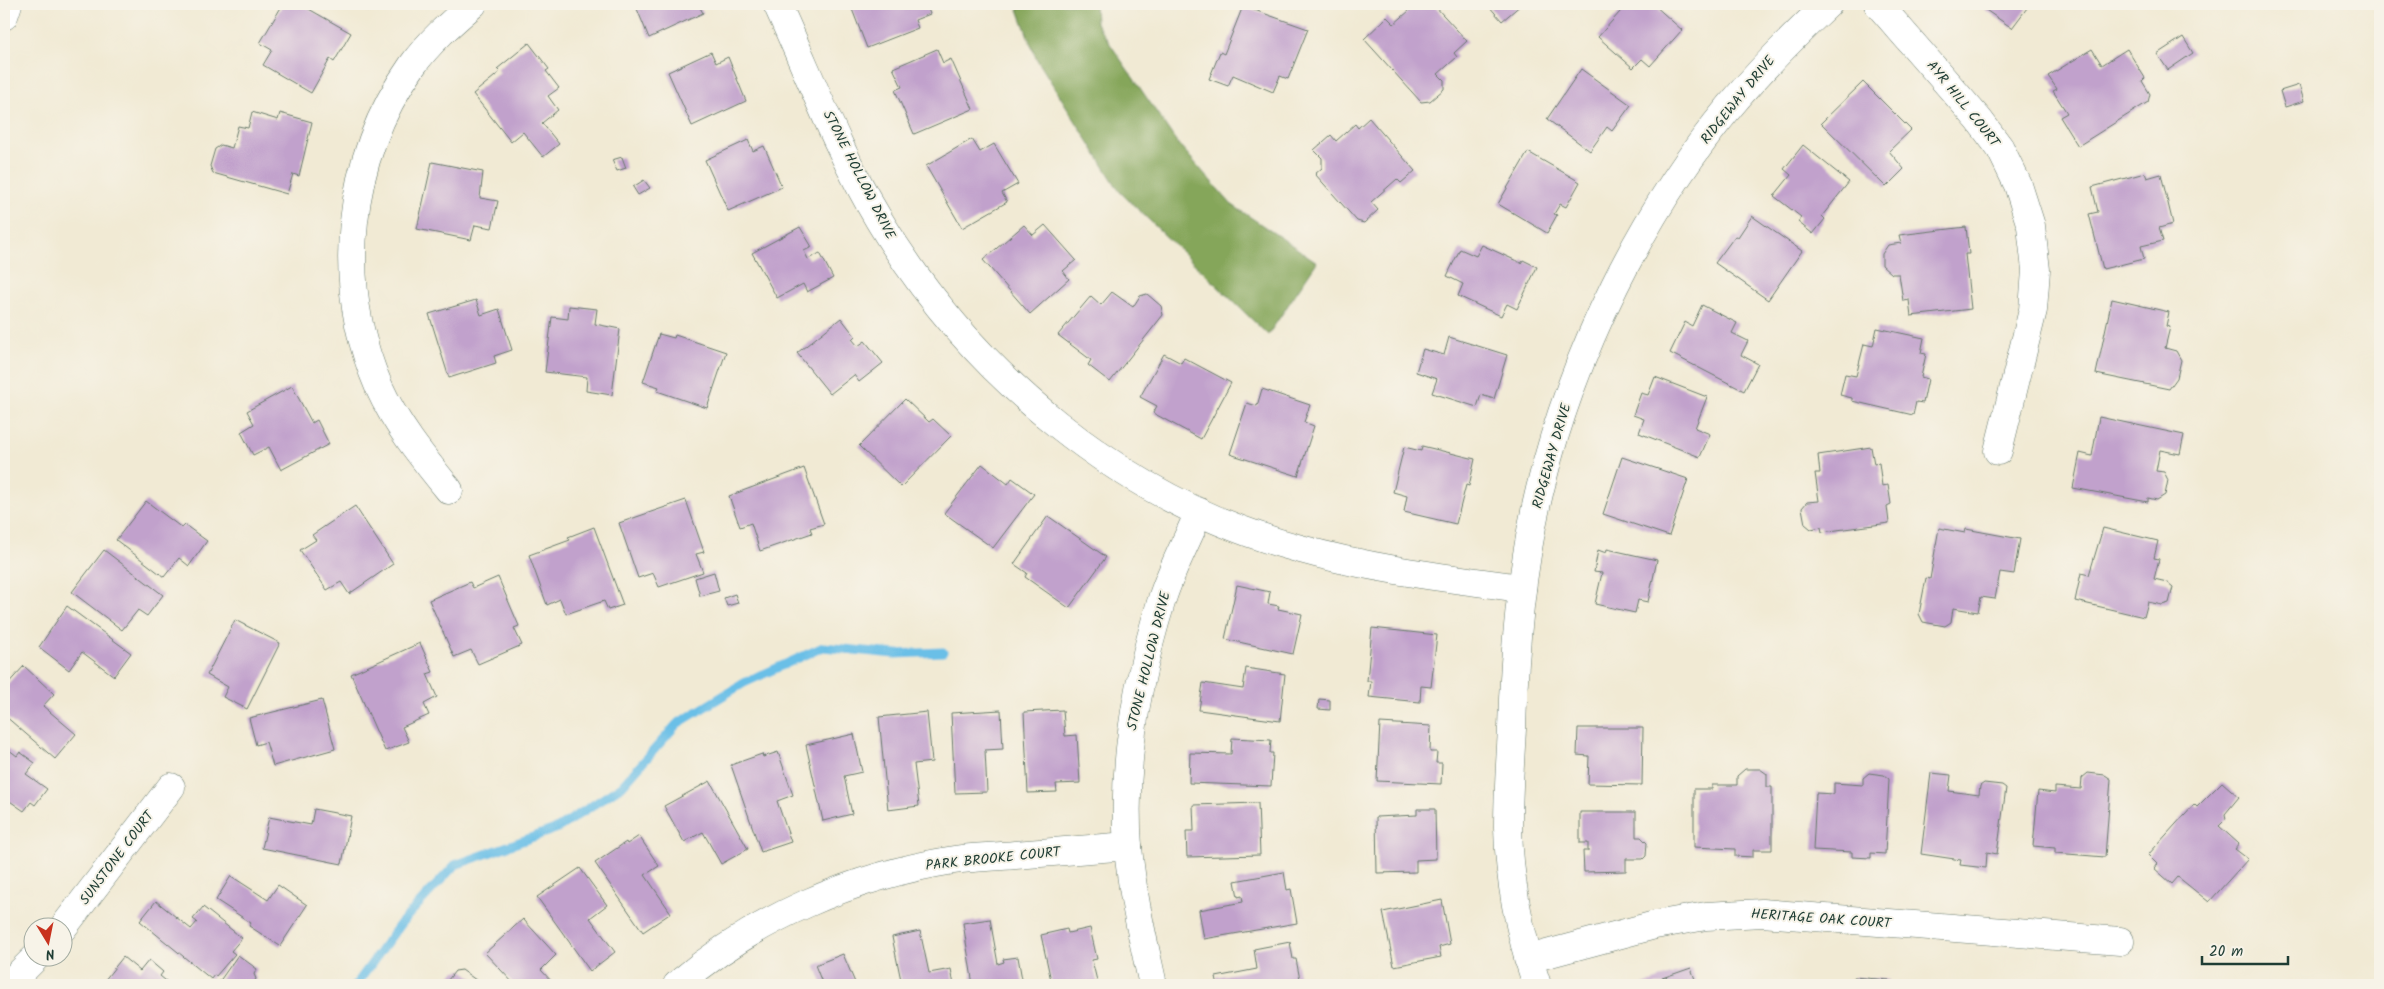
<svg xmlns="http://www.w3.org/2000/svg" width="2384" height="989" font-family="Kalam,sans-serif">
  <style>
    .forest { fill: #85a65a; stroke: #527247 }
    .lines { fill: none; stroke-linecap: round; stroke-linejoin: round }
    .stream { stroke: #6abfe7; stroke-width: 9 }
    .building { fill: #c1a1cc }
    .minor-casing { stroke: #687a6c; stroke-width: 29 }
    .major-casing { stroke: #687a6c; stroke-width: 29 }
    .minor { stroke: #fff; stroke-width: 28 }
    .major { stroke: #fff; stroke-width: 28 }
    .labels { text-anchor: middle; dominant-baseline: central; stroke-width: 4; stroke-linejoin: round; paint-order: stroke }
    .street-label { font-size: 14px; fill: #1f3d34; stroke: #f7f3e8 }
  </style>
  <rect width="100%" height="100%" fill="#f7f3e8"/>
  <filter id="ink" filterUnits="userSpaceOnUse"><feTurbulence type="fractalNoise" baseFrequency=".02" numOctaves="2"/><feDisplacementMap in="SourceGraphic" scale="10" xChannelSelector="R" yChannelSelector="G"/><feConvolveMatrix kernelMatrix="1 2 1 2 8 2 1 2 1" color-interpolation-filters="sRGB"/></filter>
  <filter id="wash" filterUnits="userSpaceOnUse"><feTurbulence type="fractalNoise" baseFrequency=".0096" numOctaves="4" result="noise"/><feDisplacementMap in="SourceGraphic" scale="20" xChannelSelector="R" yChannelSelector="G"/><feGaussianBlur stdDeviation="1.12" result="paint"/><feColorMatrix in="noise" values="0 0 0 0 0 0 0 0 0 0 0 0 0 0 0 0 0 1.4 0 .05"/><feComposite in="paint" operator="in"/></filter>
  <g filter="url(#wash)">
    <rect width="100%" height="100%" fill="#f1ead4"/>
    <!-- forest -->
    <polygon class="forest" points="1016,4 1095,4 1096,23 1176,141 1231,204 1317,262 1268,335 1120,192 1036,58"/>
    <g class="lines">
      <!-- stream -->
      <polyline class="stream" points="356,985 401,923 455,865 558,828 622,786 677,724 744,683 823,647 895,654 943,652"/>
    </g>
    <g id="blocks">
      <!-- building -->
      <g class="building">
        <polygon points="283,4 300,4 351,33 334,62 330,59 311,93 263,65 272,50 260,43"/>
        <polygon points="360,4 377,4 368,12"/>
        <polygon points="635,4 698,4 703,13 649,38"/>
        <polygon points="850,4 926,4 930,14 915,20 918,28 867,48"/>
        <polygon points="1417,4 1433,4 1467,41 1454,53 1457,57 1438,74 1444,80 1444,89 1430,101 1421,102 1364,39 1387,17 1394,24"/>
        <polygon points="1487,4 1522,4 1502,21"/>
        <polygon points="1627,4 1653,4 1682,30 1650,66 1642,59 1633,68 1598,37"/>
        <polygon points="1977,4 2030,4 2012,28"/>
        <polygon points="1243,6 1308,29 1288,79 1280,76 1273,92 1233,75 1228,86 1209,79 1220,52 1224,54"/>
        <polygon points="2183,37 2193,53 2168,70 2157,54"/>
        <polygon points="529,43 549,69 546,71 559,88 548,96 558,110 542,123 559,144 543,157 523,132 511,142 473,94 500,72 497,69"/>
        <polygon points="937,49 943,63 951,59 973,109 914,134 895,90 902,87 893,68"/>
        <polygon points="2092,49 2102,65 2127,49 2145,78 2142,81 2150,94 2148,102 2078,146 2060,117 2067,113 2053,91 2057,89 2048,76"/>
        <polygon points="711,52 716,63 728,57 746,101 692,126 668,72"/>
        <polygon points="1581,69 1631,105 1612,131 1607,127 1590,151 1547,119"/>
        <polygon points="1863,82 1911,130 1889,151 1904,169 1886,187 1821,123"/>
        <polygon points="2299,85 2304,101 2285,107 2280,91"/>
        <polygon points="252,112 278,120 280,113 312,122 299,176 293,174 287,194 213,173 210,166 215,149 221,145 232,148 238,126 248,128"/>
        <polygon points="1369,118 1415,171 1401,183 1397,179 1371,202 1378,210 1364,223 1357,221 1315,174 1322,168 1322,158 1314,150 1331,135 1336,141 1355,124 1358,128"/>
        <polygon points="972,139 980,152 994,144 1018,184 1002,193 1007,202 962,228 926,166"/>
        <polygon points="748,140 753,151 764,146 782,187 728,211 705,160"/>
        <polygon points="1803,145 1849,182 1822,216 1825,219 1813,234 1798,222 1801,217 1774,196 1791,175 1784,169"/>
        <polygon points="1528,152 1580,182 1566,207 1560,204 1554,214 1557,215 1547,233 1498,204"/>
        <polygon points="622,157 626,168 617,171 612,160"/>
        <polygon points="432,162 483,172 480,198 498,201 492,228 475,225 471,240 417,229"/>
        <polygon points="2145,173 2147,178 2161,174 2173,224 2159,228 2163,241 2141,246 2144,259 2103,269 2089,214 2098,212 2092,187"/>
        <polygon points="644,180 650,188 638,195 633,187"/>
        <polygon points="1752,216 1802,251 1768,300 1715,263 1735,236 1738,237"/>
        <polygon points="1024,225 1033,235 1045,225 1076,260 1063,271 1069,279 1030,314 983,260"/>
        <polygon points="800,227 812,247 804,251 808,259 820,253 833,278 807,292 803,284 777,298 752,253"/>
        <polygon points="1966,227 1969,254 1965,254 1971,309 1911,316 1909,300 1903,301 1899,274 1892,274 1882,265 1882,254 1888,245 1901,243 1899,235"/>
        <polygon points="1482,245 1521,263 1523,260 1537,267 1517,309 1507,304 1501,316 1458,296 1463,284 1447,276 1460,249 1476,256"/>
        <polygon points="1112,292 1133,307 1140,296 1147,294 1161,306 1163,315 1110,382 1088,365 1091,360 1058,335 1091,296 1101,305"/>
        <polygon points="2112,299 2169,312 2166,326 2170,327 2165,348 2176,351 2181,360 2177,378 2169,389 2096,374"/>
        <polygon points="476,300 481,315 499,309 512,350 494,356 496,363 449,378 429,314"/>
        <polygon points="1702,305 1737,323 1732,333 1748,341 1741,355 1758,364 1744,391 1670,353 1685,322 1692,326"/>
        <polygon points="569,306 597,309 595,324 620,329 612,395 586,391 587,377 545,372 552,317 568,319"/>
        <polygon points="841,318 855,336 852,339 858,346 865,341 883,363 859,382 854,375 830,394 797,353"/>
        <polygon points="1877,328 1924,338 1921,353 1926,354 1921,377 1928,379 1923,403 1916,402 1913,415 1852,401 1852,398 1840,395 1845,374 1856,376 1864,344 1873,346"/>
        <polygon points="659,334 674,338 675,335 726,352 707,408 657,391 659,387 643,382"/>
        <polygon points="1449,337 1507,355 1494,399 1481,395 1477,407 1432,393 1437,379 1416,372 1423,349 1444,355"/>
        <polygon points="1164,354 1181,363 1184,358 1231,383 1201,439 1153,413 1157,406 1140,397"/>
        <polygon points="1655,377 1707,397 1695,428 1710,434 1700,457 1639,433 1644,419 1633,415 1641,393 1648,395"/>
        <polygon points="292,386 312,423 317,420 329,444 281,470 269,447 253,455 241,432 254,424 247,411"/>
        <polygon points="1262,389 1310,405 1304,422 1314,426 1298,476 1230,454 1247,403 1257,406"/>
        <polygon points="905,399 929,422 933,419 951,436 901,487 859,446"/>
        <polygon points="2099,417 2184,435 2180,454 2160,450 2156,471 2164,472 2168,480 2165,495 2157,500 2148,498 2148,502 2073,488 2080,453 2092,456"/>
        <polygon points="1422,446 1475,459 1469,486 1466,485 1456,524 1404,512 1407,496 1393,492 1404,447 1421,451"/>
        <polygon points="1871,447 1874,464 1879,463 1882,486 1888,485 1891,504 1887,506 1889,523 1822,532 1821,527 1811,529 1805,524 1802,508 1807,502 1819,501 1815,473 1820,473 1818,455"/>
        <polygon points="1622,457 1688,479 1669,536 1603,514"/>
        <polygon points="982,464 1008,484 1012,478 1034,494 993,548 944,513"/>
        <polygon points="804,468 824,524 810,528 812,533 760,551 751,523 740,527 729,496"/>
        <polygon points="686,500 704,552 696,554 703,572 659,587 653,573 638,578 619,523"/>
        <polygon points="146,501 182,528 185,525 207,541 189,566 179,558 164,577 116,540"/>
        <polygon points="355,506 393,564 349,594 341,582 327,590 300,550 316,540 312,535"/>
        <polygon points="1048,516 1106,557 1069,608 1025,577 1027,573 1014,564"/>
        <polygon points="594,527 623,605 608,610 604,601 566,614 560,599 547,605 529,555 570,540 568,537"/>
        <polygon points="1939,528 1965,533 1966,529 2020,539 2014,574 2000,572 1995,599 1981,597 1978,612 1953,608 1951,622 1945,626 1923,622 1919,614 1926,578 1930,579"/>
        <polygon points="2103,528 2158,541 2154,558 2159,559 2154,579 2167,582 2173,587 2169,603 2162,605 2148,602 2144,617 2075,601 2081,573 2089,575"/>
        <polygon points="1607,549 1657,560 1648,602 1638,600 1635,613 1595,604 1602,573 1594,572 1598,550 1606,553"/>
        <polygon points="104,550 163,595 147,616 138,610 122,630 72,592"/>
        <polygon points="714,572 719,591 700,596 695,578"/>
        <polygon points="498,577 519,626 514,628 522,645 478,664 471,650 454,657 429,600 470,582 473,588"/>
        <polygon points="1237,585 1270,592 1268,604 1279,606 1278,609 1302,614 1293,654 1225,639"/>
        <polygon points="735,594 738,603 727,606 724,598"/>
        <polygon points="67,606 131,653 114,676 82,652 69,670 39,647"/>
        <polygon points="235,620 280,643 247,709 223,697 228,687 207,675"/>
        <polygon points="1372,628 1437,635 1431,687 1421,686 1420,702 1369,697 1371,681 1367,681"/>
        <polygon points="420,643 433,672 427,674 437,697 424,704 429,715 402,727 409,742 385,751 351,674"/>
        <polygon points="24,666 54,694 43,706 76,734 55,759 4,715 4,688"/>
        <polygon points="1246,668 1285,674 1280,721 1199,710 1203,683 1243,689"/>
        <polygon points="1319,699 1330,700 1330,710 1318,709"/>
        <polygon points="322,700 335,749 273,766 266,742 256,745 249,718"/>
        <polygon points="1001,710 1003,749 985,750 987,792 955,793 951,713"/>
        <polygon points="1063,710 1065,736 1077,735 1080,783 1056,784 1057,792 1028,793 1024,712"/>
        <polygon points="927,712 932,762 914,764 919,806 888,810 879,717"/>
        <polygon points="1380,723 1431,726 1430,752 1437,752 1436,763 1442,763 1441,784 1377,781"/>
        <polygon points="1578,728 1643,728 1642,785 1588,784 1589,756 1577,755"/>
        <polygon points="854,734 862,772 844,776 852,814 823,821 806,745"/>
        <polygon points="1232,738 1271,740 1270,753 1273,753 1271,786 1189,783 1190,753 1231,754"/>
        <polygon points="4,746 17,756 20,752 35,763 26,774 47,789 35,805 31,802 24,811 4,797"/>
        <polygon points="778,752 793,795 777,801 791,842 761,852 731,765 762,754 763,757"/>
        <polygon points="1745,769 1760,769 1767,774 1767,787 1772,787 1772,850 1753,850 1753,857 1735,856 1735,849 1694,847 1694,789 1712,789 1712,785 1737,785 1737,776"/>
        <polygon points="1869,773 1884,775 1889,779 1885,854 1871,853 1871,858 1852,857 1852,852 1813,850 1816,793 1834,794 1834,783 1863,785 1863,778"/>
        <polygon points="1931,773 1951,775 1949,791 1979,795 1980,786 1984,783 2002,785 2006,788 1997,854 1987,852 1986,868 1960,865 1961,860 1921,854"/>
        <polygon points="2088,773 2105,775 2111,779 2105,857 2055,853 2055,848 2033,846 2038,791 2055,793 2055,787 2081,789 2082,778"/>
        <polygon points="710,781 748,849 721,864 703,832 684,842 664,806"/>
        <polygon points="2222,782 2239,797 2225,814 2226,819 2219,826 2239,844 2235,849 2248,859 2209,902 2178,877 2172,884 2154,868 2157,864 2148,855 2194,804 2197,807"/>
        <polygon points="1258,803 1260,855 1187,857 1186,831 1194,831 1193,805"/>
        <polygon points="314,809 351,816 342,864 262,848 269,817 311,825"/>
        <polygon points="1417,809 1435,809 1436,859 1416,860 1416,872 1377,873 1376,817 1417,815"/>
        <polygon points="1580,812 1636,812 1636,837 1641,837 1647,843 1646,856 1643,859 1626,859 1626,871 1584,872 1583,851 1588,851 1588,843 1580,843"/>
        <polygon points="639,836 659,866 645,875 671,913 643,932 595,863 626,842 627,844"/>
        <polygon points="580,868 607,905 590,918 615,952 590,971 537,897"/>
        <polygon points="1284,872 1287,890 1291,889 1297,923 1204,939 1199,910 1243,902 1242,896 1238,897 1235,881"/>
        <polygon points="231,876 268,900 278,885 307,905 280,946 249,926 251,923 216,900"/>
        <polygon points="1442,900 1450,944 1439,947 1441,957 1394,966 1383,912"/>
        <polygon points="156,901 191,929 197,922 193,919 203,907 242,938 231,951 235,954 216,976 214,975 211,979 140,921"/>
        <polygon points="523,919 556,955 541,970 555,985 515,985 485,953"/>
        <polygon points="990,919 998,964 1004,962 1003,959 1018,957 1023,985 973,985 963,923"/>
        <polygon points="1090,928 1097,959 1092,960 1098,985 1052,985 1041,935 1067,929 1068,933"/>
        <polygon points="920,931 929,973 951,969 954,985 902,985 892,937"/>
        <polygon points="1290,942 1293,959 1296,959 1301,985 1218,985 1216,977 1257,969 1254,949"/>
        <polygon points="843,954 856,985 823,985 815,965"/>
        <polygon points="238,955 257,969 254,974 256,979 252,985 225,985 219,982"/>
        <polygon points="123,957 140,971 149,960 163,972 160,976 171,985 109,985 104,981"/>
        <polygon points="1691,968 1697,985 1642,985"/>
        <polygon points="462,970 480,983 482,985 444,985 455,971"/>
        <polygon points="1854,977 1889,980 1888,985 1853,985"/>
      </g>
    </g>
  </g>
  <g filter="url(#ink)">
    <use href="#blocks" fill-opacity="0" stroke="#687a6c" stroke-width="1"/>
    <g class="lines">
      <defs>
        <g id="minor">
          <path d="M777 4C810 76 838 152 879 220 971 374 1122 500 1297 548 1370 569 1446 578 1522 588"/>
          <polyline points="1878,4 1979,120 2000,148 2018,185 2031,226 2036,270 2033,310 1998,451"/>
          <path d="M449 490C423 458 396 425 379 387 334 283 346 159 412 66 429 42 451 23 473 4"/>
          <polyline points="62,929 171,787"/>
          <polyline points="1528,959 1655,925 1706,916 1762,913 2120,941"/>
          <polyline points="8,985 37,956"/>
          <path d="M677 985C755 918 853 876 954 860 974 857 995 857 1015 855 1053 852 1090 849 1128 846"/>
          <path d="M1153 985C1143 939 1132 894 1128 847 1122 764 1137 679 1162 599 1171 570 1187 541 1199 512"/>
          <path d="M1537 985C1520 935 1509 880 1508 827 1508 794 1510 762 1512 729 1514 648 1521 568 1540 489 1573 353 1642 212 1731 105 1761 69 1794 36 1828 4"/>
        </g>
        <polyline id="major" points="4,16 8,4"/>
      </defs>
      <!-- minor casing -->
      <use href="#minor" class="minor-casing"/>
      <!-- major casing -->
      <use href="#major" class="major-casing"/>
      <!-- minor -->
      <use href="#minor" class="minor"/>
      <!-- major -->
      <use href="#major" class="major"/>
    </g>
  </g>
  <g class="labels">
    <!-- street labels -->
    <g class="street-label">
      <text transform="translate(1738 100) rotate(-51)">RIDGEWAY DRIVE</text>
      <text transform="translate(1963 104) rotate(51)">AYR HILL COURT</text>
      <text transform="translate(859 175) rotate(63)">STONE HOLLOW DRIVE</text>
      <text transform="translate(1552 456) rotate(-74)">RIDGEWAY DRIVE</text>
      <text transform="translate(1149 661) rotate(-76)">STONE HOLLOW DRIVE</text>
      <text transform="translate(117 858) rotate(-53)">SUNSTONE COURT</text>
      <text transform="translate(993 859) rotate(-6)">PARK BROOKE COURT</text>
      <text transform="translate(1821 919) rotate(4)">HERITAGE OAK COURT</text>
    </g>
  </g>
  <!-- margin -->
  <rect width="2384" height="989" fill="none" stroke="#f7f3e8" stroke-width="20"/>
  <!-- north arrow -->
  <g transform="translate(48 942) rotate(170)"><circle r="24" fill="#f7f3e8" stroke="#a1aaa0"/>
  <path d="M0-4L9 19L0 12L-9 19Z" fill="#c8321e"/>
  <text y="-8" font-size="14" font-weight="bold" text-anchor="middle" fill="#1f3d34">N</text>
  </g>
  <!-- scale -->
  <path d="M2202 956v8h86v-8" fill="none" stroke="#1f3d34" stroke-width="2.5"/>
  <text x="2209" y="956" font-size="15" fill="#1f3d34" stroke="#f7f3e8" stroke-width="4" paint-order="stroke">20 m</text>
</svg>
